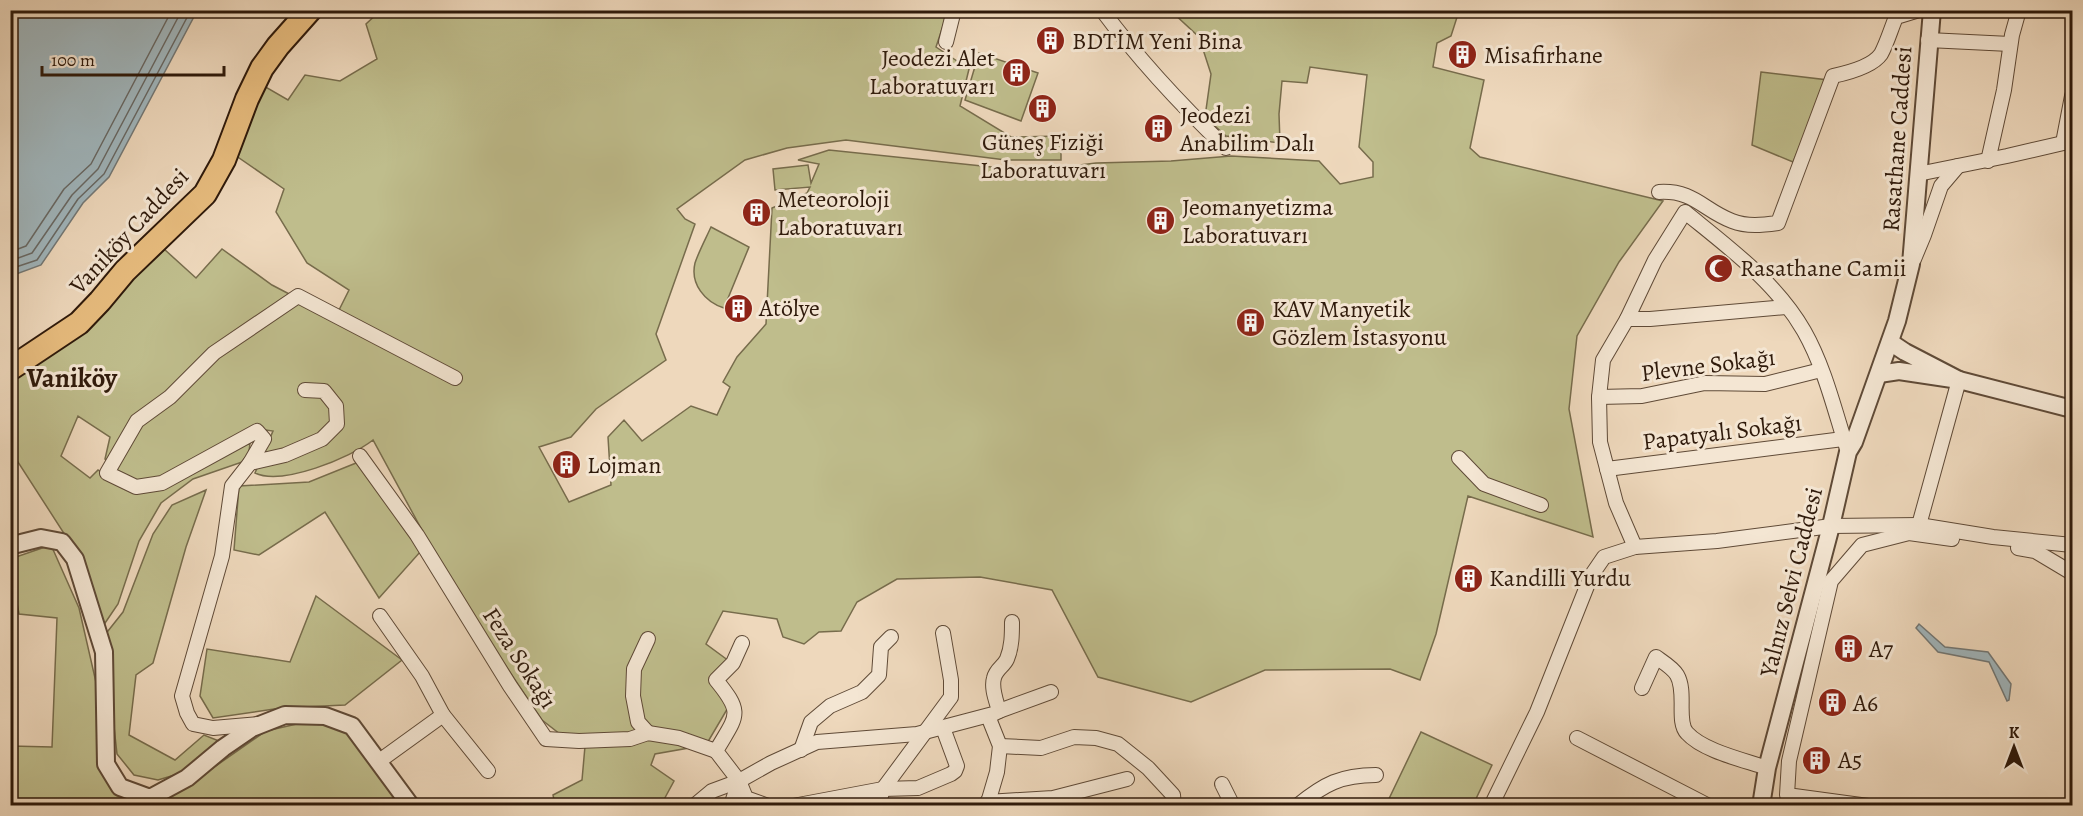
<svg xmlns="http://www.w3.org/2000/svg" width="2083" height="816" font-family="Alegreya,serif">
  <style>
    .green { fill: #bfbd8c; stroke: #776c4c; stroke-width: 1.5 }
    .water { fill: #a0b6bd; stroke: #737876; stroke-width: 1.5 }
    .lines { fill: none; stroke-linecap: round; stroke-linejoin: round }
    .shore { stroke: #686864; stroke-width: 1.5 }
    .minor-casing { stroke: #5f4a37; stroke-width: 16 }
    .tertiary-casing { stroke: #5f4a37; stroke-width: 20 }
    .primary-casing { stroke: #2f1a0b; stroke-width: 26 }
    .minor { stroke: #f4e6d3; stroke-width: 14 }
    .tertiary { stroke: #f4e6d3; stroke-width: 16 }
    .primary { stroke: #e7bc7e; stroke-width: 22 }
    .labels { text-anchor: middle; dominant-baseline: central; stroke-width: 6; stroke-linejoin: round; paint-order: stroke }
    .poi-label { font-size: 24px; fill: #2f1a0b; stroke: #f4e6d3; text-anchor: start }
    .street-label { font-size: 24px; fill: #2f1a0b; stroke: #f4e6d3 }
    .quarter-label { font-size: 27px; font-weight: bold; fill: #2f1a0b; stroke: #f4e6d3 }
  </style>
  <rect width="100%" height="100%" fill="#eed8bc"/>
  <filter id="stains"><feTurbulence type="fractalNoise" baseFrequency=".00333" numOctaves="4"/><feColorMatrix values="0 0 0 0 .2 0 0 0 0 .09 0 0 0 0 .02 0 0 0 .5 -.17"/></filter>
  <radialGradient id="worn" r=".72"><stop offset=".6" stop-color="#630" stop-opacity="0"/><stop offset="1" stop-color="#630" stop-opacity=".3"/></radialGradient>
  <!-- green -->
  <g class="green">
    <path d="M811 10 830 16 833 10 948 11 936 47 969 69 960 106 1011 137 1061 136V160H1006L846 140 787 148 745 160 677 209 685 219 695 224 656 334 666 360 596 409 571 437 539 447 569 502 611 485 608 437 624 420 642 441 691 406 717 415 730 387 723 382 737 357 766 324 772 208 807 193 810 187 775 190 773 169 808 165 811 183 819 164 798 160 829 150 1030 171 1096 163 1171 161 1231 156 1319 161 1340 184 1373 177V162L1359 147 1367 75 1310 67 1307 83 1282 81 1279 114 1280 143 1226 136 1205 117 1211 74 1199 37 1171 11H1459L1451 36 1437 43 1433 67 1484 80 1470 148 1480 157 1663 201 1619 262 1577 336 1569 409 1593 537 1468 496 1436 634 1420 680 1390 669 1265 670 1191 702 1098 677 1052 590 980 577 897 579 857 602 841 631 819 632 804 644 783 637 777 619 723 611 706 644 729 661 714 676 732 701 706 745 655 754 651 765 674 781 661 805H555L553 795 582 780 586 735 560 734 542 720 454 589 373 440C350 458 282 486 255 473L273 431 259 429 249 430 166 477 142 481 121 477 105 459 110 437 78 416 61 456 90 478 98 470 126 489 157 490 226 451 250 443 248 460 193 479 161 503 139 541 118 604 103 626 76 552 18 462 11 466V383C67 345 115 297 164 249L196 278 222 249 272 285 335 318 349 290 307 263 276 212 284 189 232 153 264 86 288 100 305 75 340 81 377 59 366 24 380 11Z"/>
    <polygon points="979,53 1038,73 1021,121 965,100"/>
    <polygon points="1761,72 1828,80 1793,162 1752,145"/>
    <path d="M711 227 749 247 724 308C705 302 690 284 695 263 699 251 706 238 711 227Z"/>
    <polygon points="366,459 421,551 379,598 325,512 259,555 234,550 239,486 309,482"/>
    <polygon points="206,490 186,547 153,663 136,675 129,735 175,760 204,735 224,743 178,774 158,780 134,775 117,754 104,636 123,612 153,534 172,505"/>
    <polygon points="51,545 79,608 98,691 106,767 123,792 121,805 11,805 11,746 52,747 57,618 19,614 13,581 11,581 10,559"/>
    <polygon points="316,596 402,660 345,705 281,708 213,718 200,696 207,649 290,662"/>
    <polygon points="332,716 382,772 402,806 163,806 164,802 266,731"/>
    <polygon points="1421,732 1492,765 1473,805 1386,805"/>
  </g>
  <!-- water -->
  <g class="water">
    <polygon points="10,11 197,11 109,177 83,203 41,265 11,276"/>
    <polygon points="1919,624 1945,647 1988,652 2011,684 2009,700 2007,701 1989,662 1938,652 1916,628"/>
  </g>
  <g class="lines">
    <!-- shore -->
    <g class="shore">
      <polyline points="10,252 26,246 64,189 91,164 172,10"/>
      <polyline points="10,261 32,253 72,195 98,169 182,10"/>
      <polyline points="10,269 37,260 78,199 104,174 191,10"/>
    </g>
    <defs>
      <g id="minor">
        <path d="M1102 10C1139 60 1181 105 1226 148"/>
        <polyline points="1928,40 2010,44"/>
        <polyline points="946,42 954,10"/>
        <polyline points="2063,143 2072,96"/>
        <polyline points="1988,161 2004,90 2012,35 2019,10"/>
        <polyline points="1918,174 2007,156 2072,141"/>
        <path d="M1659 192C1694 190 1703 210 1732 221 1747 227 1763 225 1778 223L1833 76C1847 73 1872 67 1881 54 1887 43 1891 29 1896 17L1919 10"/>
        <polyline points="1914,259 1924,235 1941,186 1958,166"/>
        <polyline points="1627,319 1650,319 1786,307"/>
        <polyline points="305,390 324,391 336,406 337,424 322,439 285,455 250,463 264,439 257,431 162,483 136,487 107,473 137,421 170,397 214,353 298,296 455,378"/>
        <polyline points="1599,397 1642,396 1705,383 1765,384 1821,370"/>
        <polyline points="360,456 417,535 510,686 546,739 579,741 630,739 648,733 679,738 716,751"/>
        <polyline points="1459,458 1484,484 1541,505"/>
        <polyline points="250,463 232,486 222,556 182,696 187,713 193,724 213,728 258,724"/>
        <polyline points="1607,469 1843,439"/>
        <polyline points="1919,525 1959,380"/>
        <path d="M1635 547 1616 503 1600 442 1599 397 1603 360 1627 319 1655 260 1685 212C1728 247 1776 282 1804 331 1825 368 1835 412 1848 452"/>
        <polyline points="2018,548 2035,551 2072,573"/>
        <polyline points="380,616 422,676 443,715"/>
        <polyline points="648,639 634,669 633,696 638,722 648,733"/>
        <path d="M742 643 733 663 716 680C744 714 737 715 716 751L739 781 746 798 768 806"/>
        <path d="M1642 688 1656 657C1663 662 1673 668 1677 675 1687 692 1676 722 1687 733 1703 751 1744 760 1767 768"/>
        <polyline points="999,711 1051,692"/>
        <polyline points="1577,738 1709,806"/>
        <polyline points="1000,746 1041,748 1074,737 1096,738 1118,744 1148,768 1173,795 1174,806"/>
        <polyline points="801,750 811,722 830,706 862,692 879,675 881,647 891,637"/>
        <polyline points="378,762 443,715 488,771"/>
        <polyline points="1222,784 1233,806"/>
        <polyline points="987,802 1053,798 1127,779"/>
        <path d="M694 806 712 791 739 781 771 763 817 742 917 734 993 714 999 711C996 700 991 688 994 678 996 669 1004 666 1007 659 1012 647 1012 634 1012 622"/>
        <polyline points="731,806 739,781"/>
        <polyline points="793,806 883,789 918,788 951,774 955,771 957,766 943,728"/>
        <polyline points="878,806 883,789 951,697 951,680 943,633"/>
        <polyline points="987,806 997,772 1000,746 988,716"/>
        <path d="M1297 806C1324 784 1341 775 1376 775"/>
        <polyline points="1491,806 1537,712 1591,576 1604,557 1635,547 1717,541 1831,526 1919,525 1993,537 2072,545"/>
        <polyline points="1868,806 1787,795 1789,761 1831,581 1862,545 1909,533 1952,539"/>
      </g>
      <g id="tertiary">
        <polyline points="1879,374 1899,371 1959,380 1905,352 1890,342"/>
        <polyline points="1959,380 2072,409"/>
        <polyline points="17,544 41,538 62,542 75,559 104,652 106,764 120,787 150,798 187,778 223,748 252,728 285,715 325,716 352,726 411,806"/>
        <polyline points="1761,806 1767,768 1831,526 1848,452 1854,442 1897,321 1911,264 1932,10"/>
      </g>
      <polyline id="primary" points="10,369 79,323 100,301 125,271 205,194 224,160 247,99 262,68 278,46 310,10"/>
    </defs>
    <!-- minor casing -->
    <use href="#minor" class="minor-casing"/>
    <!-- tertiary casing -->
    <use href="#tertiary" class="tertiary-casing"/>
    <!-- primary casing -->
    <use href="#primary" class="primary-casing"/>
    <!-- minor -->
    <use href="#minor" class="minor"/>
    <!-- tertiary -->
    <use href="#tertiary" class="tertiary"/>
    <!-- primary -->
    <use href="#primary" class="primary"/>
  </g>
  <!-- icons -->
  <defs>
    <symbol id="building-disc" viewBox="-11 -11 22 22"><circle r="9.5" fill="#8f2418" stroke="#f4e6d3"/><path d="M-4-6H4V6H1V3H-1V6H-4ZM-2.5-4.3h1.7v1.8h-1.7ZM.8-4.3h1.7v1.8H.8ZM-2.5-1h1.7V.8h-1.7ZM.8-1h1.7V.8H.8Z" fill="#fff"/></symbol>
    <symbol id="mosque-disc" viewBox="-11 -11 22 22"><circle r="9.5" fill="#8f2418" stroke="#f4e6d3"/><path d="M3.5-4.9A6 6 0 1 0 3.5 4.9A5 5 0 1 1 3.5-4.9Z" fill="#fff"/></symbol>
  </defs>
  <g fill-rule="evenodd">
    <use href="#building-disc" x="1034" y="24" width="33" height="33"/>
    <use href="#building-disc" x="1446" y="38" width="33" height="33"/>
    <use href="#building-disc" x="1000" y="56" width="33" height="33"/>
    <use href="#building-disc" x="1026" y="92" width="33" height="33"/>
    <use href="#building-disc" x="1142" y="112" width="33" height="33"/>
    <use href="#building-disc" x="740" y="196" width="33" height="33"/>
    <use href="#building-disc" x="1144" y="204" width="33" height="33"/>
    <use href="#mosque-disc" x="1702" y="252" width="33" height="33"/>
    <use href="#building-disc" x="722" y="292" width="33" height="33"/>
    <use href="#building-disc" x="1234" y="306" width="33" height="33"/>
    <use href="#building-disc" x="550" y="448" width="33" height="33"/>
    <use href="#building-disc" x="1452" y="562" width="33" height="33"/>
    <use href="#building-disc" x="1832" y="632" width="33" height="33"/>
    <use href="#building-disc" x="1816" y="686" width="33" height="33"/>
    <use href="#building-disc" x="1800" y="744" width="33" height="33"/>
  </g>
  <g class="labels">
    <!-- poi labels -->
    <g class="poi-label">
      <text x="1072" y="41">BDTİM Yeni Bina</text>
      <text x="1484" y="55">Misafirhane</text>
      <text x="995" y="58" text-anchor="end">Jeodezi Alet<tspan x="995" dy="28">Laboratuvarı</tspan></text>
      <text x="1180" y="115">Jeodezi<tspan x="1180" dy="28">Anabilim Dalı</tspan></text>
      <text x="1043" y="142" text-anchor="middle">Güneş Fiziği<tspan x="1043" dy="28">Laboratuvarı</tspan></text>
      <text x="777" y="199">Meteoroloji<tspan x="777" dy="28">Laboratuvarı</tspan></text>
      <text x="1182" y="207">Jeomanyetizma<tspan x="1182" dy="28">Laboratuvarı</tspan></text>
      <text x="1740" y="268">Rasathane Camii</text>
      <text x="759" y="308">Atölye</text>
      <text x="1272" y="309">KAV Manyetik<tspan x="1272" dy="28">Gözlem İstasyonu</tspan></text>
      <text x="587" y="465">Lojman</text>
      <text x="1489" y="578">Kandilli Yurdu</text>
      <text x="1869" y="649">A7</text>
      <text x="1853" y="703">A6</text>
      <text x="1838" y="760">A5</text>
    </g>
    <!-- street labels -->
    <g class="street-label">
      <text transform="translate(1897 139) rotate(-86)">Rasathane Caddesi</text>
      <text transform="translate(129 231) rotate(-47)">Vaniköy Caddesi</text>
      <text transform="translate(1708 365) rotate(-7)">Plevne Sokağı</text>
      <text transform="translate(1722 432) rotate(-7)">Papatyalı Sokağı</text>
      <text transform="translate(1791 582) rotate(-76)">Yalnız Selvi Caddesi</text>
      <text transform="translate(520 658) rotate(57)">Feza Sokağı</text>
    </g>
    <!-- quarter labels -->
    <g class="quarter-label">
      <text x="72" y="378">Vaniköy</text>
    </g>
  </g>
  <!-- margin -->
  <rect width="2083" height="816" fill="none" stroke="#eed8bc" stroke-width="36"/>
  <rect x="12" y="12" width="2059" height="792" fill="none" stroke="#2f1a0b" stroke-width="3"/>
  <rect x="18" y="18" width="2047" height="780" fill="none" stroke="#2f1a0b" stroke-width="1.5"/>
  <!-- north arrow -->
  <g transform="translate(2014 747)" stroke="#f4e6d3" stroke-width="4.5" paint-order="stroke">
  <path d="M0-4.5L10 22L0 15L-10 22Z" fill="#2f1a0b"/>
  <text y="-9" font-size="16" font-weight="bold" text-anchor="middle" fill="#2f1a0b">K</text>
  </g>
  <!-- scale -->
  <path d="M42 66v9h182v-9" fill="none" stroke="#2f1a0b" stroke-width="3"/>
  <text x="51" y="66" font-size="18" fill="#2f1a0b" stroke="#f4e6d3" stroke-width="4.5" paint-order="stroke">100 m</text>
  <rect width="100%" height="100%" filter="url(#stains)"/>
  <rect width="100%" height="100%" fill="url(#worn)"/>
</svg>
